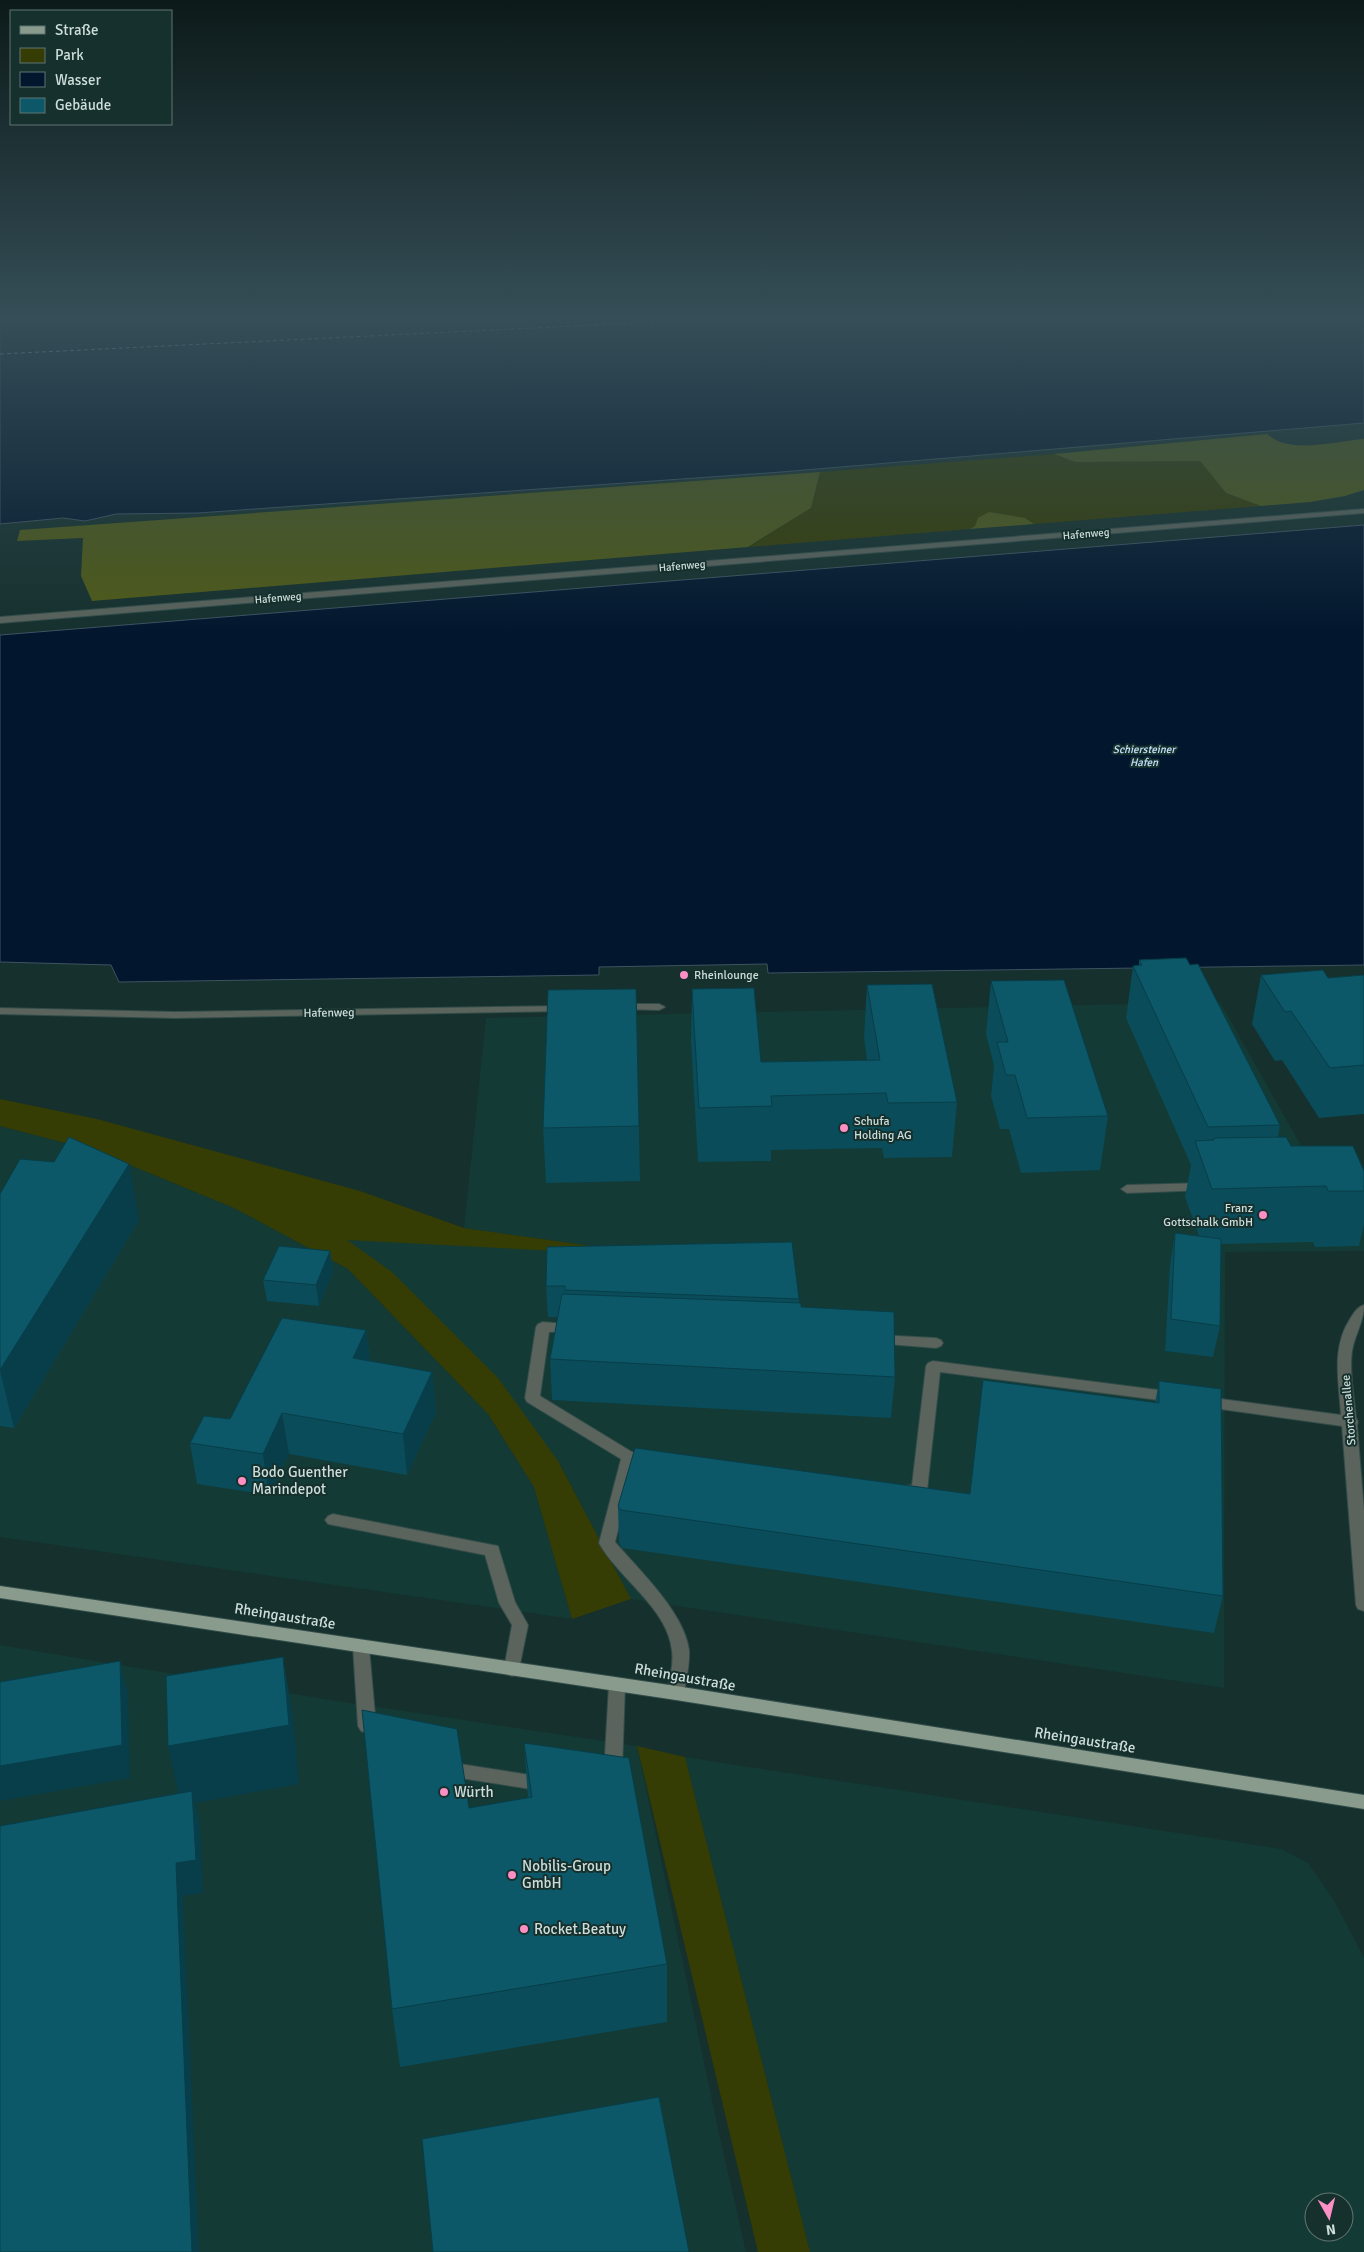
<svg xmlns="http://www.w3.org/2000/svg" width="1364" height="2252" font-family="Signika,sans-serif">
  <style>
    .built { fill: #133a35; fill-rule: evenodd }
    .green { fill: #353d04 }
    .forest { fill: #4f5a17 }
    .water { fill: #02172e; stroke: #3f5262 }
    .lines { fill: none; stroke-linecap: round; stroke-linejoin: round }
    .ferry { stroke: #c7e1fd; stroke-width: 1; stroke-dasharray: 4 3; stroke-linecap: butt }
    .minor-casing { stroke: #324c49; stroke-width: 2 }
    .major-casing { stroke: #324c49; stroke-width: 2 }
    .minor { fill: #5a635c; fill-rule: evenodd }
    .major { fill: #899b8c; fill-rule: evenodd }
    .wall { fill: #0a4c59 }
    .shaded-wall { fill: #083e49 }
    .building { fill: #0c5868; stroke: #083e49 }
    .poi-dot { fill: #fc8fc3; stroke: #15302d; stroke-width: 2 }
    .labels { text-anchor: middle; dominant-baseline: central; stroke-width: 4; stroke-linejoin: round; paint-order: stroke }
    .far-street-label { font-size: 11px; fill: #cdddda; stroke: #15302d }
    .far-water-label { font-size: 11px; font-style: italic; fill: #c7e1fd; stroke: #15302d }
    .poi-label { font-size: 12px; fill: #cdddda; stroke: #15302d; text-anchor: start }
    .street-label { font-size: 12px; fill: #cdddda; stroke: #15302d }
    .near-poi-label { font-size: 15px; fill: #cdddda; stroke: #15302d; text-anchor: start }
    .near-street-label { font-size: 15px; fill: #cdddda; stroke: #15302d }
  </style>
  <rect width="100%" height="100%" fill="#15302d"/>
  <!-- built -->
  <g class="built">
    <polygon points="1220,1002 1319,1177 1364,1196 1364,1251 1225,1252 1224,1688 631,1599 558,1461 346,1239 662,1256 464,1228 486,1018"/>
    <polygon points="0,1126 96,1151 234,1208 348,1269 488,1414 534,1487 572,1619 0,1537"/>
    <polygon points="0,1645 337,1701 637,1746 718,2128 746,2252 0,2252"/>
    <path d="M685 1757 1281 1849 1308 1863 1335 1902 1364 1958V2252H810ZM1314 2202H1344V2232H1314Z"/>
  </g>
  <!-- green -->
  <g class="green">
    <polygon points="1054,454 1075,462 1200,461 1226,493 1261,506 1034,524 1025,518 975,526 970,529 749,547 811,508 820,472"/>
    <polygon points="0,1099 97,1119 360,1191 464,1228 670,1257 347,1240 392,1272 498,1378 558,1461 631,1599 572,1619 534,1487 488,1414 348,1269 234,1208 96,1151 0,1126"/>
    <polygon points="637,1746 685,1757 810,2252 758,2252"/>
  </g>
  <!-- forest -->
  <g class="forest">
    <path d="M1267 434C1289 455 1336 441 1364 439V490L1345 496 1310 502 1261 506 1226 493 1200 461 1075 462 1054 454Z"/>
    <polygon points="820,472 811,508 748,547 92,601 81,576 83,538 17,541 20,530"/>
    <polygon points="989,512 1025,518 1034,524 970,529 975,526 978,518"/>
  </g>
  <!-- water -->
  <g class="water">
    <polygon points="0,320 1364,320 1364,423 781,472 198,513 116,514 85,521 63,518 0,524"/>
    <polygon points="1364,525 1364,965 768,973 767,964 599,967 599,975 119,982 111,965 0,962 0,635"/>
  </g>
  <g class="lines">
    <!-- ferry -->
    <polyline class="ferry" points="0,354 698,320"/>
    <defs>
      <g id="minor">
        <polygon points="1364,509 1364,513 0,623 0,617"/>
        <polygon points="621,1004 659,1004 665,1007 659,1010 617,1009 615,1007"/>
        <polygon points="564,1006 570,1009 568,1011 175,1018 0,1014 0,1008 175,1012"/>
        <polygon points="1204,1183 1209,1184 1210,1187 1209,1190 1127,1193 1121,1189 1127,1185"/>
        <path d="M1364 1305C1364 1322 1355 1334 1352 1351 1349 1372 1354 1397 1356 1418L1358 1422 1357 1425 1364 1511V1611L1358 1609 1356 1605 1342 1426 1206 1407 1201 1406 1199 1402 1201 1398 1206 1397 1341 1415C1339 1382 1331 1348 1350 1319 1354 1313 1357 1307 1364 1305Z"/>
        <path d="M543 1322 577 1325 579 1328 577 1331 549 1332 540 1396 632 1452 653 1455 656 1459 653 1463H635L615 1542C639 1570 684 1612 689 1650 690 1665 686 1679 684 1693L682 1698 676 1700 670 1698 668 1693C669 1679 674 1665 672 1651 668 1608 618 1578 599 1543L621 1459 527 1402 525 1398 536 1327 538 1324Z"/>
        <polygon points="879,1335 936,1338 941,1340 943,1343 941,1346 936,1348 874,1343 872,1340 874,1337"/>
        <path d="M933 1361 1174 1392 1179 1393 1181 1397 1179 1401 1174 1402 940 1372 927 1491 924 1495C917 1497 911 1496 904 1494L901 1490 904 1486 912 1485 926 1366 928 1363Z"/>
        <polygon points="333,1514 498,1546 515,1602 528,1625 518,1674 512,1676 506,1674 504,1669 512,1625 499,1603 485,1555 328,1524 325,1520 328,1516"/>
        <polygon points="361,1640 367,1642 369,1647 376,1726 373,1731 367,1733 361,1731 358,1726 353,1647 355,1642"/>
        <polygon points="617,1678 623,1680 625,1685 622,1772 619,1777 613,1779 607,1777 604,1772 609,1685 611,1680"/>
        <polygon points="447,1762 543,1777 549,1779 552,1784 549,1789 543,1791 447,1776 441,1774 438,1769 441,1764"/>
      </g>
      <polygon id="major" points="0,1586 676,1686 1364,1795 1364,1809 676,1700 0,1598"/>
    </defs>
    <!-- minor casing -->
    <use href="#minor" class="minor-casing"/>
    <!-- major casing -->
    <use href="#major" class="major-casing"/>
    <!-- minor -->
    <use href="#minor" class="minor"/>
    <!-- major -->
    <use href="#major" class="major"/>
  </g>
  <!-- wall -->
  <g class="wall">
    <polygon points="1139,960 1280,1125 1278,1137 1291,1146 1364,1171 1364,1225 1359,1246 1315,1247 1313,1242 1221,1244 1220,1326 1213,1357 1165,1351 1170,1264 1175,1233 1199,1236 1185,1197 1191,1165 1126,1018 1133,966 1139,966"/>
    <polygon points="1261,975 1328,978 1364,975 1364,1114 1319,1118 1282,1060 1275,1061 1252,1024"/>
    <polygon points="991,981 1108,1116 1100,1170 1021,1173 1009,1129 1000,1129 991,1096 994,1066 986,1034"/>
    <polygon points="867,985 957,1102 952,1157 884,1158 882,1148 771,1150 771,1161 698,1162 691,1042 692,989 761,1062 867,1060 864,1038"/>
    <polygon points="636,989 640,1181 546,1183 543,1128"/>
    <polygon points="0,1194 139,1220 14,1428 0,1426"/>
    <polygon points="547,1247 799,1299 799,1303 801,1307 895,1377 891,1418 552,1400 550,1359 558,1317 548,1317 546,1286"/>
    <polygon points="330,1251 333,1272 319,1306 267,1301 263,1280"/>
    <polygon points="366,1330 370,1361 432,1372 436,1412 407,1475 289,1454 269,1495 197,1484 190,1443 230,1419"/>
    <polygon points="1159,1381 1223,1596 1214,1633 622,1548 619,1543 618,1506 970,1494 1155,1403"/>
    <polygon points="524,1743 667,1964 667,2022 400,2067 392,2009 469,1808 528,1798"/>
  </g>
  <!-- shaded-wall -->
  <g class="shaded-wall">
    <polygon points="129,1164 139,1220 14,1428 0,1370"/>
    <polygon points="330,1251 333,1272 319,1306 316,1285"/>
    <polygon points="366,1330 371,1370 353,1358"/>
    <polygon points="432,1372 436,1412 407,1475 403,1434"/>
    <polygon points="282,1413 289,1454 269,1495 263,1454"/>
    <polygon points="283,1657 293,1716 299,1784 195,1803 200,1824 203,1893 183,1896 199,2252 192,2252 176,1863 181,1805 168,1746"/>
    <polygon points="120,1661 128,1694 130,1778 0,1801 0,1766"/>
  </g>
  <!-- building -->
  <g class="building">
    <polygon points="1186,958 1190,965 1198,964 1280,1125 1208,1127 1133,966 1142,965 1139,960"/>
    <polygon points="1323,970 1328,978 1364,975 1364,1065 1330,1068 1291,1011 1285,1012 1261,975"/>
    <polygon points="1064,980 1108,1116 1027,1118 1015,1075 1006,1075 997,1042 1008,1042 991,981"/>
    <polygon points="932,984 957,1102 888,1103 886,1093 771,1096 772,1106 699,1108 692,989 754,988 761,1062 880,1060 867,985"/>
    <polygon points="636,989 639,1126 543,1128 548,990"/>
    <polygon points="69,1137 129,1164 0,1370 0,1194 20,1159 54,1162"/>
    <polygon points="1286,1137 1291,1146 1353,1146 1364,1171 1364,1191 1328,1191 1326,1186 1212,1189 1195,1141 1214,1140 1214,1138"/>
    <polygon points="1175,1233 1221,1239 1220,1326 1171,1319"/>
    <polygon points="792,1242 799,1299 565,1290 565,1286 546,1286 547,1247"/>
    <polygon points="279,1246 330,1251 316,1285 263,1280"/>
    <polygon points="562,1294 801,1303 801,1307 894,1312 895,1377 550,1359"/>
    <polygon points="282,1318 366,1330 353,1358 432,1372 403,1434 282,1413 263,1454 190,1443 204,1416 230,1419"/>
    <polygon points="983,1380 1159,1403 1159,1381 1221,1389 1223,1596 621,1510 618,1506 635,1448 970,1494"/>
    <polygon points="283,1657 289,1725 168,1746 166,1676"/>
    <polygon points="120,1661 122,1745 0,1766 0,1682"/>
    <polygon points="362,1710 457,1729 469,1808 532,1797 524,1743 629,1758 667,1964 392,2009"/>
    <polygon points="192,1791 196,1860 176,1863 192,2252 0,2252 0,1826"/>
    <polygon points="659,2097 689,2252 433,2252 422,2139"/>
  </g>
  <!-- sky -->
  <linearGradient id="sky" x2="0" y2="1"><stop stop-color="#0c1a19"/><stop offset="0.5" stop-color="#354e57"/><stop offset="1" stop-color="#354e57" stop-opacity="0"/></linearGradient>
  <rect width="1364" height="635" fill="url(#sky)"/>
  <!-- markers -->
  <g class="poi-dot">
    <circle cx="684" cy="975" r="5"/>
    <circle cx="844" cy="1128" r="5"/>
    <circle cx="1263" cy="1215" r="5"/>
    <circle cx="242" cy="1481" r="5"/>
    <circle cx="444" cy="1792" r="5"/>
    <circle cx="512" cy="1875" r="5"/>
    <circle cx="524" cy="1929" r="5"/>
  </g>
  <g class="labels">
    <!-- far-street labels -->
    <g class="far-street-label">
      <text transform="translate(1086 534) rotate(-5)">Hafenweg</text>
      <text transform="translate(682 566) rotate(-5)">Hafenweg</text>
      <text transform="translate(278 598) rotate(-5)">Hafenweg</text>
    </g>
    <!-- far-water labels -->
    <g class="far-water-label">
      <text x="1144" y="749">Schiersteiner<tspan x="1144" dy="13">Hafen</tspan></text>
    </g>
    <!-- poi labels -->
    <g class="poi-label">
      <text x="694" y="975">Rheinlounge</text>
      <text x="854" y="1121">Schufa<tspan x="854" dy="14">Holding AG</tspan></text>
      <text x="1253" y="1208" text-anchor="end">Franz<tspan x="1253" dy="14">Gottschalk GmbH</tspan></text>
    </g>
    <!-- street labels -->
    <g class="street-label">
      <text transform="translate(329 1013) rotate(-1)">Hafenweg</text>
      <text transform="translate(1349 1410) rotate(-95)">Storchenallee</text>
    </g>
    <!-- near-poi labels -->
    <g class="near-poi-label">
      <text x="252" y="1472">Bodo Guenther<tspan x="252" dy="17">Marindepot</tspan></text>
      <text x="454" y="1792">Würth</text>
      <text x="522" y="1866">Nobilis-Group<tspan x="522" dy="17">GmbH</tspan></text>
      <text x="534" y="1929">Rocket.Beatuy</text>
    </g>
    <!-- near-street labels -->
    <g class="near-street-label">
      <text transform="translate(285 1616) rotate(9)">Rheingaustraße</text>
      <text transform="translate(685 1677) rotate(10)">Rheingaustraße</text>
      <text transform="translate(1085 1740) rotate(9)">Rheingaustraße</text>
    </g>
  </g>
  <!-- legend -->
  <rect x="10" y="10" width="162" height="115" fill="#15302d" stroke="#5f7572"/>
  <rect x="20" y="26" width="25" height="8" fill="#899b8c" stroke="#5f7572"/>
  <text x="55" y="35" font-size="15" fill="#cdddda">Straße</text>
  <rect x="20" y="48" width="25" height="15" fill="#353d04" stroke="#5f7572"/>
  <text x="55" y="60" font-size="15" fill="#cdddda">Park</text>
  <rect x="20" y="72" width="25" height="15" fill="#02172e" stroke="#5f7572"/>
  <text x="55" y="85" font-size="15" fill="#cdddda">Wasser</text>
  <rect x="20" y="98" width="25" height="15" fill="#0c5868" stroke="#5f7572"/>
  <text x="55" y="110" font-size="15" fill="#cdddda">Gebäude</text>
  <!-- north arrow -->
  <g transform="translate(1329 2217) rotate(172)"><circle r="24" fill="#15302d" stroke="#5f7572"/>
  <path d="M0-4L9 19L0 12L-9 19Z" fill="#fc8fc3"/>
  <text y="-8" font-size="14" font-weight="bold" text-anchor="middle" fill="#cdddda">N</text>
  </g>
</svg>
